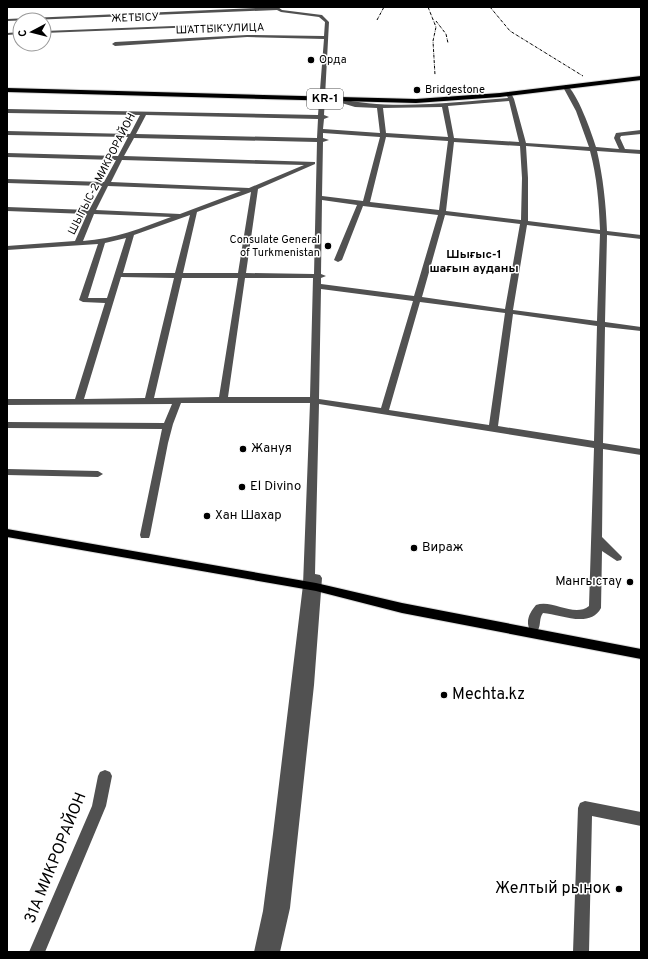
<svg xmlns="http://www.w3.org/2000/svg" width="648" height="959" font-family="Overpass,sans-serif">
  <style>
    .lines { fill: none; stroke-linecap: round; stroke-linejoin: round }
    .major-casing { stroke: #dbdbdb; stroke-width: 2 }
    .minor { fill: #515151; fill-rule: evenodd }
    .major { fill: #000; fill-rule: evenodd }
    .rail { stroke: #000; stroke-width: 1; stroke-dasharray: 3 1 0.5 1; stroke-linecap: butt }
    .poi-dot { fill: #000; stroke: #fff; stroke-width: 1.5 }
    .labels { text-anchor: middle; dominant-baseline: central; stroke-width: 3; stroke-linejoin: round; paint-order: stroke }
    .far-street-label { font-size: 11px; fill: #000; stroke: #fff }
    .far-poi-label { font-size: 11px; fill: #000; stroke: #fff; text-anchor: start }
    .shield { fill: #fff; stroke: #4c4c4c; stroke-width: 1 }
    .shield-label { font-size: 12px; font-weight: bold; fill: #000 }
    .far-neighbourhood-label { font-size: 12px; font-weight: bold; fill: #000; stroke: #fff }
    .poi-label { font-size: 13px; fill: #000; stroke: #fff; text-anchor: start }
    .near-poi-label { font-size: 16px; fill: #000; stroke: #fff; text-anchor: start }
    .near-street-label { font-size: 16px; fill: #000; stroke: #fff }
  </style>
  <rect width="100%" height="100%" fill="#fff"/>
  <g class="lines">
    <defs>
      <g id="major">
        <polygon points="641,76 641,80 500,97 416,103 7,92 7,88 416,99 500,93"/>
        <polygon points="7,529 316,583 402,603 641,649 641,659 402,613 316,591 7,537"/>
      </g>
    </defs>
    <!-- major casing -->
    <use href="#major" class="major-casing"/>
    <!-- minor -->
    <g class="minor">
      <path d="M278 7 282 10 322 15 329 22 324 115 329 117 324 119 323 129 380 133 377 108 355 107 335 101 334 100 337 98C388 111 455 102 508 98L506 94 509 92 511 93 514 99 526 143 589 147 576 111 563 87 566 85C577 91 592 134 596 147L619 149 614 138 616 133 641 130V134L621 136 620 138 625 149 641 150V154L597 151C603 177 606 204 607 231L641 235V239L607 235 605 322 641 327V331L605 327 603 443 641 449V455L603 449 602 537 622 557 621 560 617 561 602 551 601 608C590 629 560 614 543 613 539 618 541 625 538 630L534 632 530 630C525 621 530 612 536 605 553 599 574 618 589 606L594 448 319 404 315 574 320 575 322 578 314 685 290 908 280 952H254L263 911 273 834 303 585 310 403H181L173 424 168 443 150 535 149 538H141L140 535 162 429 7 428V422L164 423 172 404 7 405V399H75L105 303 83 302 79 300 98 244 7 250V246L75 241 87 214 7 211V207L89 210 102 186 7 183V179L104 182 116 160 7 157V153L118 156 128 137 7 135V131L130 134 140 115 7 113V109L318 115 324 39 247 37 115 46 112 44 115 42 247 35 324 36 325 22 319 17 281 12 277 10 7 21V19ZM509 101 519 142 454 138 448 106ZM442 107 448 137 386 133 383 108ZM146 115 318 119 317 138 136 134ZM323 133 380 137 363 201 322 196 323 142 329 140 323 138ZM386 137 448 141 439 210 370 202ZM134 138 317 142 314 274 246 273 258 189 315 164V162L124 156ZM454 142 520 146 522 178 521 220 446 211ZM526 146 590 151C597 177 599 203 600 230L528 221V178ZM122 160 304 165 249 188 111 182ZM108 186 241 191 180 214 96 210ZM251 192 238 273H183L197 212ZM322 200 357 205 334 260 338 262 342 260 363 206 438 215 414 296 321 284V278L326 276 321 274ZM94 214 171 217C142 228 114 239 83 241ZM190 215 175 273H123L134 235ZM445 215 520 224 505 309 422 297ZM527 225 600 234 597 321 513 310ZM126 238 107 298H88L105 243ZM121 277 174 278 145 398 84 399ZM182 278H238L219 397 154 398ZM245 278H313L310 397H228ZM321 289 413 301 381 408 319 399ZM420 302 505 313 489 425 389 410ZM513 314 597 326 594 441 498 426Z"/>
      <polygon points="252,23 250,25 44,33 44,31"/>
      <polygon points="20,32 20,34 7,35 7,33"/>
      <polygon points="7,469 98,471 103,474 98,477 7,475"/>
      <polygon points="105,770 110,772 112,776 106,806 45,952 29,952 92,806 98,776 100,772"/>
      <polygon points="585,801 641,812 641,826 592,816 589,952 573,952 578,808 580,803"/>
    </g>
    <!-- major -->
    <use href="#major" class="major"/>
    <!-- rail -->
    <g class="rail">
      <polyline points="428,7 436,27 433,41 435,75"/>
      <polyline points="490,7 510,31 583,76"/>
      <polyline points="377,20 384,7"/>
      <polyline points="436,21 446,34 448,43"/>
    </g>
  </g>
  <!-- markers -->
  <g class="poi-dot">
    <circle cx="311" cy="60" r="4"/>
    <circle cx="417" cy="90" r="4"/>
    <circle cx="328" cy="246" r="4"/>
    <circle cx="243" cy="449" r="4"/>
    <circle cx="242" cy="487" r="4"/>
    <circle cx="207" cy="516" r="4"/>
    <circle cx="414" cy="548" r="4"/>
    <circle cx="630" cy="582" r="4"/>
    <circle cx="444" cy="695" r="4"/>
    <circle cx="619" cy="889" r="4"/>
  </g>
  <g class="labels">
    <!-- far-street labels -->
    <g class="far-street-label">
      <text transform="translate(135 18) rotate(-2)">ЖЕТЫСУ</text>
      <text transform="translate(220 29) rotate(-2)">ШАТТЫК УЛИЦА</text>
      <text transform="translate(102 174) rotate(-63)">ШЫГЫС-2 МИКРОРАЙОН</text>
    </g>
    <!-- far-poi labels -->
    <g class="far-poi-label">
      <text x="319" y="60">Орда</text>
      <text x="425" y="90">Bridgestone</text>
      <text x="320" y="240" text-anchor="end">Consulate General<tspan x="320" dy="13">of Turkmenistan</tspan></text>
    </g>
    <!-- shield labels -->
    <rect class="shield" x="307" y="89" width="36" height="20" rx="3"/>
    <g class="shield-label">
      <text x="325" y="99">KR-1</text>
    </g>
    <!-- far-neighbourhood labels -->
    <g class="far-neighbourhood-label">
      <text x="474" y="255">Шығыс-1<tspan x="474" dy="14">шағын ауданы</tspan></text>
    </g>
    <!-- poi labels -->
    <g class="poi-label">
      <text x="251" y="449">Жануя</text>
      <text x="250" y="487">El Divino</text>
      <text x="215" y="516">Хан Шахар</text>
      <text x="422" y="548">Вираж</text>
      <text x="622" y="582" text-anchor="end">Мангыстау</text>
    </g>
    <!-- near-poi labels -->
    <g class="near-poi-label">
      <text x="452" y="695">Mechta.kz</text>
      <text x="611" y="889" text-anchor="end">Желтый рынок</text>
    </g>
    <!-- near-street labels -->
    <g class="near-street-label">
      <text transform="translate(56 858) rotate(-68)">31А МИКРОРАЙОН</text>
    </g>
  </g>
  <!-- border -->
  <rect width="648" height="959" fill="none" stroke="#000000" stroke-width="16"/>
  <!-- north arrow -->
  <g transform="translate(32 32) rotate(263)"><circle r="19" fill="#ffffff" stroke="#999999"/>
  <path d="M0-3L7 15L0 10L-7 15Z" fill="#000000"/>
  <text y="-6" font-size="11" font-weight="bold" text-anchor="middle" fill="#000000">С</text>
  </g>
</svg>
